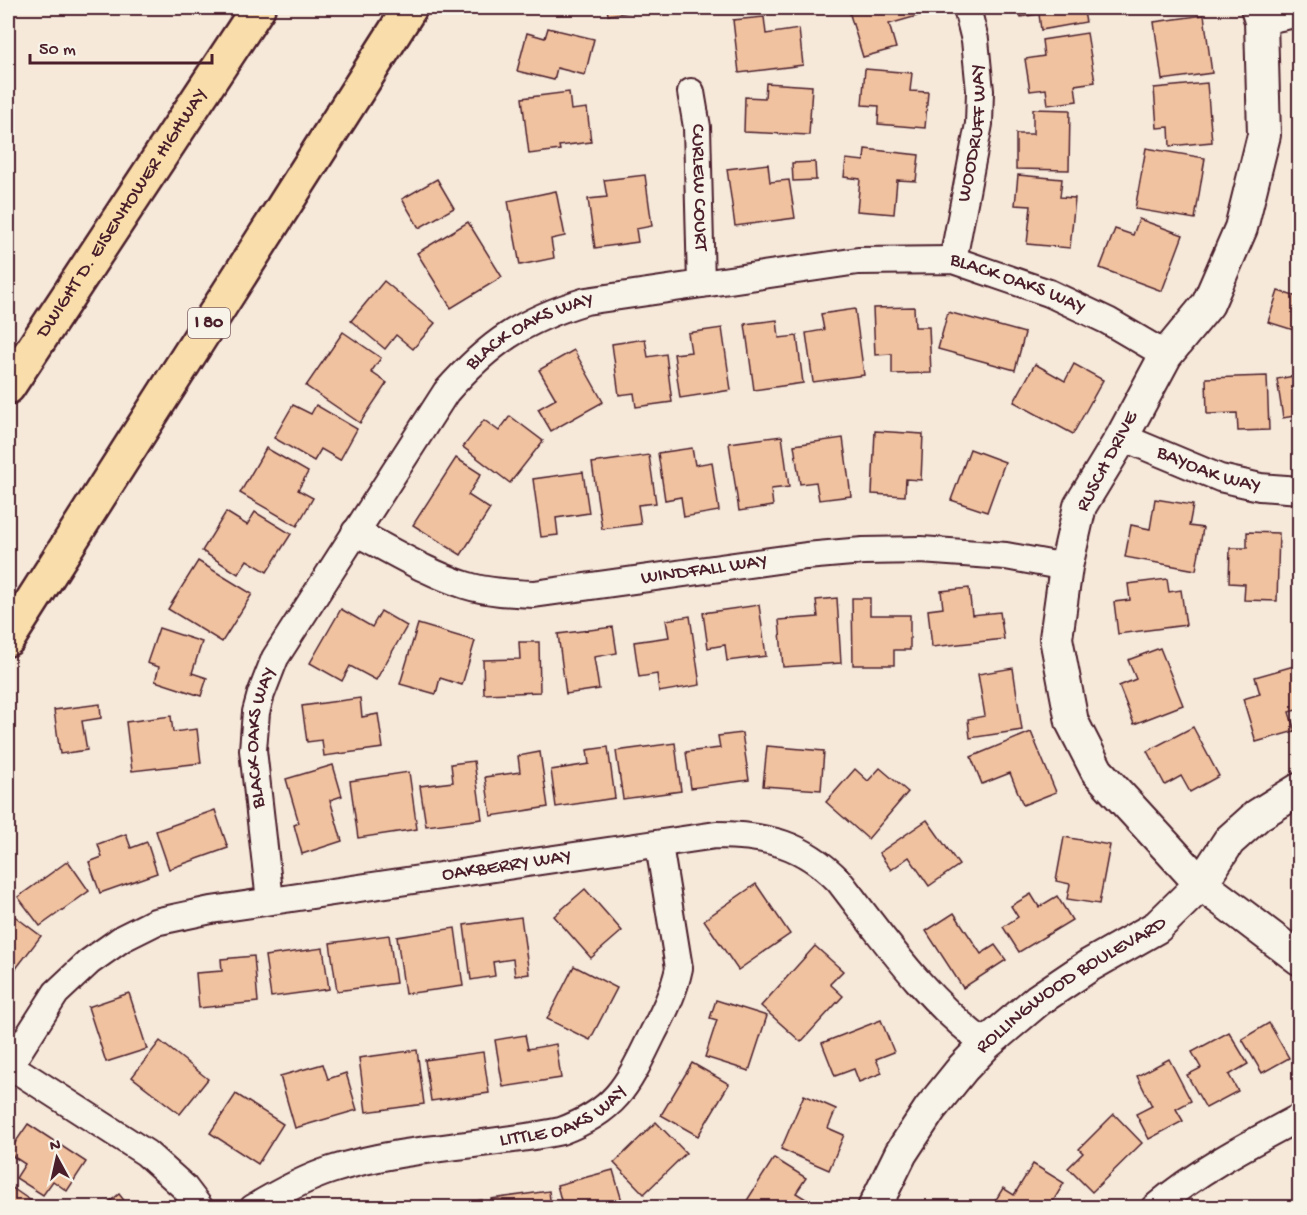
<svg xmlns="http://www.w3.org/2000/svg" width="1307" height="1215" font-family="'Gochi Hand',sans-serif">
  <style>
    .building { fill: #f1c2a0; stroke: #4a1f2b; stroke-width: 1.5 }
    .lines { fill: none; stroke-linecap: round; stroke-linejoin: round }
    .minor-casing { stroke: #4a1f2b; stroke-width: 30 }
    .tertiary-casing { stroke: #4a1f2b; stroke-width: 36 }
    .motorway-casing { stroke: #4a1f2b; stroke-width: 38 }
    .minor { stroke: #f7f3e8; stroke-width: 26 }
    .tertiary { stroke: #f7f3e8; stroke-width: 32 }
    .motorway { stroke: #f9deab; stroke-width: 33 }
    .labels { text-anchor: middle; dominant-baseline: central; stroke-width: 5; stroke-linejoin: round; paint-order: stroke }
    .shield { fill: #f7f3e8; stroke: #7e5f64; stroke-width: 1.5 }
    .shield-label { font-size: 18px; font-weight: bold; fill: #4a1f2b }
    .street-label { font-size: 20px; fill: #4a1f2b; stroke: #f7f3e8 }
  </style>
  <rect width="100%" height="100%" fill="#f6e9da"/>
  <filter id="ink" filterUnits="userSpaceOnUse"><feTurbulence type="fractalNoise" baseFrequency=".0167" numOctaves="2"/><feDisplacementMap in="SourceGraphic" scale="12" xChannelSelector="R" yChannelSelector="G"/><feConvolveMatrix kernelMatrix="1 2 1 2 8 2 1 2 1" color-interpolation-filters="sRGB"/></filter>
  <g filter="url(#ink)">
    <!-- building -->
    <g class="building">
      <polygon points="607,8 643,8 643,10 608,15"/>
      <polygon points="848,8 914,8 917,16 889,24 896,48 863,57"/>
      <polygon points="1019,8 1083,8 1086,22 1041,30 1039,14 1021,17"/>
      <polygon points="1204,15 1212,73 1162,80 1154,22"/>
      <polygon points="764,17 766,34 799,29 803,65 739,73 733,20"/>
      <polygon points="548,28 594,39 585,75 557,68 554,80 517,71 527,33 545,38"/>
      <polygon points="1087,33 1095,82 1075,85 1077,101 1048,105 1046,89 1030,91 1025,59 1044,56 1042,40"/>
      <polygon points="865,69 912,73 910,91 928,92 925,128 878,124 879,106 862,105"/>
      <polygon points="766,83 812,86 809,135 744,132 745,97 765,98"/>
      <polygon points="1207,83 1212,142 1170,146 1169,127 1157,128 1154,88"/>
      <polygon points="569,92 571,110 587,108 591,142 559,146 560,150 529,154 522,98"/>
      <polygon points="1033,109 1070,110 1069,170 1016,169 1016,134 1033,134"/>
      <polygon points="1146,148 1205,158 1195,219 1135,209"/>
      <polygon points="865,149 919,155 916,181 897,180 894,214 857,211 860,179 844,177 846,159 864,161"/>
      <polygon points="815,162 816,180 793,181 792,163"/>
      <polygon points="768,164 770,182 789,180 795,218 735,226 727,169"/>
      <polygon points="645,175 652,226 636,229 638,242 595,248 588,199 607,197 604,180"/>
      <polygon points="1018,175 1062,179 1060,197 1075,198 1070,248 1027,244 1031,206 1015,205"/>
      <polygon points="437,179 454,208 419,228 402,199"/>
      <polygon points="556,191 565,236 551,239 554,258 520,265 508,201"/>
      <polygon points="1139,219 1183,235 1162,291 1100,268 1115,229 1133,235"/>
      <polygon points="468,222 502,277 451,308 417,253"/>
      <polygon points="384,281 435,323 413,349 396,335 385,349 351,321"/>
      <polygon points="1300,288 1300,332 1268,322 1278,291 1297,297"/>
      <polygon points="914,307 915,327 929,327 931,373 892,374 892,354 875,355 873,308"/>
      <polygon points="855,309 864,375 813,382 806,333 824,330 821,314"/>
      <polygon points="948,312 1025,333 1015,370 938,349"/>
      <polygon points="777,320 779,338 797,336 803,383 754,390 745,324"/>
      <polygon points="722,328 731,390 680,398 674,354 691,352 688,333"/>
      <polygon points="343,332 381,358 371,372 387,383 360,423 306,386"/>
      <polygon points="645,339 648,357 666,354 672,402 636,407 634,393 619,395 612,344"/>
      <polygon points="574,350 603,402 551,431 538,409 556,399 539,370"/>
      <polygon points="1035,364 1065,381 1074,364 1103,380 1073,434 1014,402"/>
      <polygon points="1300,375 1300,415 1283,418 1277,379"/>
      <polygon points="1267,376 1269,430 1238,431 1237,413 1207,414 1206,378"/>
      <polygon points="293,405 311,414 316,405 357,429 340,460 321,449 314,461 274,438"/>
      <polygon points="510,416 543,441 510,483 463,447 484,420 499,431"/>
      <polygon points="875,431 923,434 921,480 906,479 905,496 872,494"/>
      <polygon points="782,436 789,487 771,489 773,506 739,511 729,443"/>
      <polygon points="843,438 851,496 819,500 816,482 800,484 794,445"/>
      <polygon points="266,448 308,472 298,490 313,498 297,526 240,493"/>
      <polygon points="692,448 695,465 712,462 719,511 684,517 681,497 665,500 658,453"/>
      <polygon points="970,449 1005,462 987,512 951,500"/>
      <polygon points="649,455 656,503 638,505 641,524 602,529 592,463"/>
      <polygon points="456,458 481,474 468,495 490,509 461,555 413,525"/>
      <polygon points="583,472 589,513 556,518 558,535 541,537 533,479"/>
      <polygon points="1155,499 1193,505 1189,526 1203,528 1196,570 1125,557 1131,525 1150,529"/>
      <polygon points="226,512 247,525 255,512 291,534 267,572 247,560 238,574 202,551"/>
      <polygon points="1247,532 1279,533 1277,601 1244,600 1245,584 1229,583 1230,548 1247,548"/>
      <polygon points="198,561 252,594 222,642 168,609"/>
      <polygon points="1167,579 1169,592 1181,590 1186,625 1118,634 1114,602 1130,600 1128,584"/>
      <polygon points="969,588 972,615 1000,612 1004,639 932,647 928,610 943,608 941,591"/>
      <polygon points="837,598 841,663 783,667 779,620 818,617 816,600"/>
      <polygon points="852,598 870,598 870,615 910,615 910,650 894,650 894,665 853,665"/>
      <polygon points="759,605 766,656 727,661 725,645 708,648 703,613"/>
      <polygon points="341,609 372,627 381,611 407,626 376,680 350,666 342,681 310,663"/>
      <polygon points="690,616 700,685 659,692 657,674 639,677 634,642 669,637 666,620"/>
      <polygon points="418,624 475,641 462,685 440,678 436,694 400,684"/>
      <polygon points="613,627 617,653 594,657 599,689 566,694 558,634"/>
      <polygon points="159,628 202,642 192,673 207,678 201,696 155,681 159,667 147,663"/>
      <polygon points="519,642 539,642 540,692 484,694 483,660 520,659"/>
      <polygon points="1160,648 1183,705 1134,724 1119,686 1136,679 1128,660"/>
      <polygon points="1294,666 1300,685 1300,709 1289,712 1295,731 1256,742 1243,699 1260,694 1255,677"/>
      <polygon points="1013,668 1022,730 970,738 968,719 985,716 978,674"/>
      <polygon points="360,698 362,717 378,714 383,748 324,756 322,740 307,742 302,706"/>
      <polygon points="100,704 101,718 82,721 87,750 60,754 54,710"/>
      <polygon points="171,716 173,732 197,729 201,763 132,771 126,722"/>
      <polygon points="1193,727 1219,776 1190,792 1181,776 1165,785 1147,751"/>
      <polygon points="1031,732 1056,792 1023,805 1010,773 982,784 971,757"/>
      <polygon points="742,733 749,780 691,788 686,752 720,748 718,736"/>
      <polygon points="675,743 681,791 623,799 616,751"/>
      <polygon points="767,746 824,751 821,790 763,786"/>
      <polygon points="608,747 615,798 556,807 551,770 589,764 587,750"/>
      <polygon points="540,752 548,807 491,816 485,777 520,772 518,756"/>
      <polygon points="474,761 482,819 426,826 420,786 453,782 451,764"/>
      <polygon points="333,765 342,796 330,800 342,841 302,854 294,825 299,823 286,779"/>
      <polygon points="880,768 908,792 868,839 826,802 855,769 868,781"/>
      <polygon points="409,772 417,829 358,838 350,781"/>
      <polygon points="215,810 228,848 169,869 156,831"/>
      <polygon points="927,820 959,865 929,886 909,857 891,870 879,853"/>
      <polygon points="126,834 131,848 147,842 157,873 100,893 89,862 102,857 98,844"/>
      <polygon points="1064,837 1110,845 1099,904 1067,899 1070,884 1056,881"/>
      <polygon points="68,861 89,891 40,926 18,897"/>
      <polygon points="756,884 790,934 738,970 704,920"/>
      <polygon points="585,889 622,931 591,958 554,916"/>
      <polygon points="1031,894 1039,907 1057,896 1072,920 1019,952 1003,927 1018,917 1011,906"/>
      <polygon points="954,913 981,954 995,945 1006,960 963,988 926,931"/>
      <polygon points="13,915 41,936 8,979 8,923"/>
      <polygon points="521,917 529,974 515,976 513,959 493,962 495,976 471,980 464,925"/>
      <polygon points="455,928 463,986 405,994 397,937"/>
      <polygon points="389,935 396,983 337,991 330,943"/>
      <polygon points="815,946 843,971 830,984 843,996 801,1042 761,1006"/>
      <polygon points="323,948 329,989 271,997 265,956"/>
      <polygon points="254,956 258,1002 199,1008 196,973 222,971 221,959"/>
      <polygon points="574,966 617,988 590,1040 547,1019"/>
      <polygon points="129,993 147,1049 106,1062 88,1007"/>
      <polygon points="716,1000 767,1016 749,1071 705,1057 717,1020 710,1018"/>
      <polygon points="881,1020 894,1052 876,1059 882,1073 859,1082 854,1069 835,1076 822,1043"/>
      <polygon points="1269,1023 1289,1058 1262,1073 1242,1039"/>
      <polygon points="1229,1032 1248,1064 1229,1075 1238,1091 1206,1108 1187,1075 1201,1068 1192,1052"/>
      <polygon points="525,1035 528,1049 556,1044 561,1078 503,1087 495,1040"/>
      <polygon points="160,1041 208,1079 180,1114 132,1077"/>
      <polygon points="417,1050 424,1104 366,1112 359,1058"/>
      <polygon points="483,1052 489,1093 431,1101 425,1060"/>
      <polygon points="1169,1059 1191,1101 1176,1109 1183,1121 1149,1139 1136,1114 1152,1106 1137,1076"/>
      <polygon points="692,1063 729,1084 698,1136 661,1115"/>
      <polygon points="323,1064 328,1079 346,1073 357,1110 295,1128 280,1076"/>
      <polygon points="236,1094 283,1124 258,1164 210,1133"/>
      <polygon points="804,1095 836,1109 828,1128 844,1135 829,1170 781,1149"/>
      <polygon points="1114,1114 1142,1143 1092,1192 1068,1168 1083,1153 1079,1149"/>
      <polygon points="656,1122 686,1153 644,1194 614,1163"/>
      <polygon points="28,1124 86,1162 67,1191 53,1181 43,1195 16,1178 25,1164 8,1153"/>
      <polygon points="774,1158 806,1178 796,1193 814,1204 812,1208 754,1208 746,1202"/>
      <polygon points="1033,1164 1064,1183 1049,1208 991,1208 1003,1188 1014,1195"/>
      <polygon points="613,1170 624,1208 563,1208 557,1185"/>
      <polygon points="8,1185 34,1203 31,1208 8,1208"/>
      <polygon points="549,1191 551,1208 492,1208 491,1199"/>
      <polygon points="119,1194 130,1208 102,1208"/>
      <polygon points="481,1200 482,1208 425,1208"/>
    </g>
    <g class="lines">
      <defs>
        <g id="minor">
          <polyline points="1261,21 1300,13"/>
          <path id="s1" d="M691 92 697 127 701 284"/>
          <path id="s2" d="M953 260 979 124 980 91 975 40 967 8"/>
          <path id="s3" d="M1122 437 1220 478 1260 487 1300 490"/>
          <path id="s4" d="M355 532C391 550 427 573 465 585 487 592 510 593 534 594L806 556 863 551 921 550 1006 556 1066 567"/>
          <path id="s5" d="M270 901 253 750 256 712 261 694 275 658 446 392C489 343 523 320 586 301L858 261 953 260 1049 293 1108 321 1166 355"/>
          <polyline points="9,1065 146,1153 184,1187 200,1208"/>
          <path id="s6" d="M8 1068 56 993 89 962 123 938 155 922 211 910 716 835C767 835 803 844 839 881 884 939 926 1001 986 1044"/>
          <path id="s7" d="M253 1208C278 1193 303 1179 331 1170 405 1146 485 1147 561 1131 618 1110 628 1084 653 1033 664 1012 674 992 679 968L659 845"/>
          <path d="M1154 1208C1197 1171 1249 1144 1300 1117"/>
        </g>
        <g id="tertiary">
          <polyline points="1257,8 1261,21 1264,135 1241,228 1208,304 1166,355 1122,437 1080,506 1066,567 1056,638 1072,722 1097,771 1201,884 1300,959"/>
          <path id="s8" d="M874 1208 901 1153 930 1109 963 1068 986 1044 1038 1000 1090 965 1157 927 1201 884 1229 841 1258 815 1300 789"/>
        </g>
        <g id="motorway">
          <path id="s9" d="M8 387 258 8"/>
          <polyline points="8,639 410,8"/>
        </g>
      </defs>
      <!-- minor casing -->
      <use href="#minor" class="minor-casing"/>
      <!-- tertiary casing -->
      <use href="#tertiary" class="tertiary-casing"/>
      <!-- motorway casing -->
      <use href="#motorway" class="motorway-casing"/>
      <!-- minor -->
      <use href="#minor" class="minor"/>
      <!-- tertiary -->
      <use href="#tertiary" class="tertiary"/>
      <!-- motorway -->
      <use href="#motorway" class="motorway"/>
    </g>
  </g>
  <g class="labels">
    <!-- shield labels -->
    <rect class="shield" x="188" y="308" width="42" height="30" rx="4.5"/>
    <g class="shield-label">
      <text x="209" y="323">I 80</text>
    </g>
    <!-- street labels -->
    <g class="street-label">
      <text stroke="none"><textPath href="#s2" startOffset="129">WOODRUFF WAY</textPath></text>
      <text stroke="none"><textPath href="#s1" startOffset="96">CURLEW COURT</textPath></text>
      <text stroke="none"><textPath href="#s9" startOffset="208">DWIGHT D. EISENHOWER HIGHWAY</textPath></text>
      <text stroke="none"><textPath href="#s5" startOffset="1172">BLACK OAKS WAY</textPath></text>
      <text stroke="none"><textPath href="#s5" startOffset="669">BLACK OAKS WAY</textPath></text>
      <text transform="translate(1108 462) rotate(-62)">RUSCH DRIVE</text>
      <text stroke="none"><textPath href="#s3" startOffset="93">BAYOAK WAY</textPath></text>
      <text stroke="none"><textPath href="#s4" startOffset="364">WINDFALL WAY</textPath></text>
      <text stroke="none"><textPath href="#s5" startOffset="165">BLACK OAKS WAY</textPath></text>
      <text stroke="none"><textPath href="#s6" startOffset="568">OAKBERRY WAY</textPath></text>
      <text stroke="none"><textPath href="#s8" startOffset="304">ROLLINGWOOD BOULEVARD</textPath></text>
      <text stroke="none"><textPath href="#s7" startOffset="328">LITTLE OAKS WAY</textPath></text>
    </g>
  </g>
  <!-- margin -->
  <rect width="1307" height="1215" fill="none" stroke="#f7f3e8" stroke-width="30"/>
  <rect x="15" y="15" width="1277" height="1185" fill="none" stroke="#4a1f2b" stroke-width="2" filter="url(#ink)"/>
  <!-- north arrow -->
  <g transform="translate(57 1158) rotate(352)" stroke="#f7f3e8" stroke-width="4.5" paint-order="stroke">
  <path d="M0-4.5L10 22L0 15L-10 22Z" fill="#4a1f2b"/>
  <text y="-9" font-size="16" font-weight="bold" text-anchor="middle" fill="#4a1f2b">N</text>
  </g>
  <!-- scale -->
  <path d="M30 54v9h182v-9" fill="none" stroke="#4a1f2b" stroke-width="3"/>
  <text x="39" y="54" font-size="18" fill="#4a1f2b" stroke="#f7f3e8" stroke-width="4.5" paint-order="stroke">50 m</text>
</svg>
